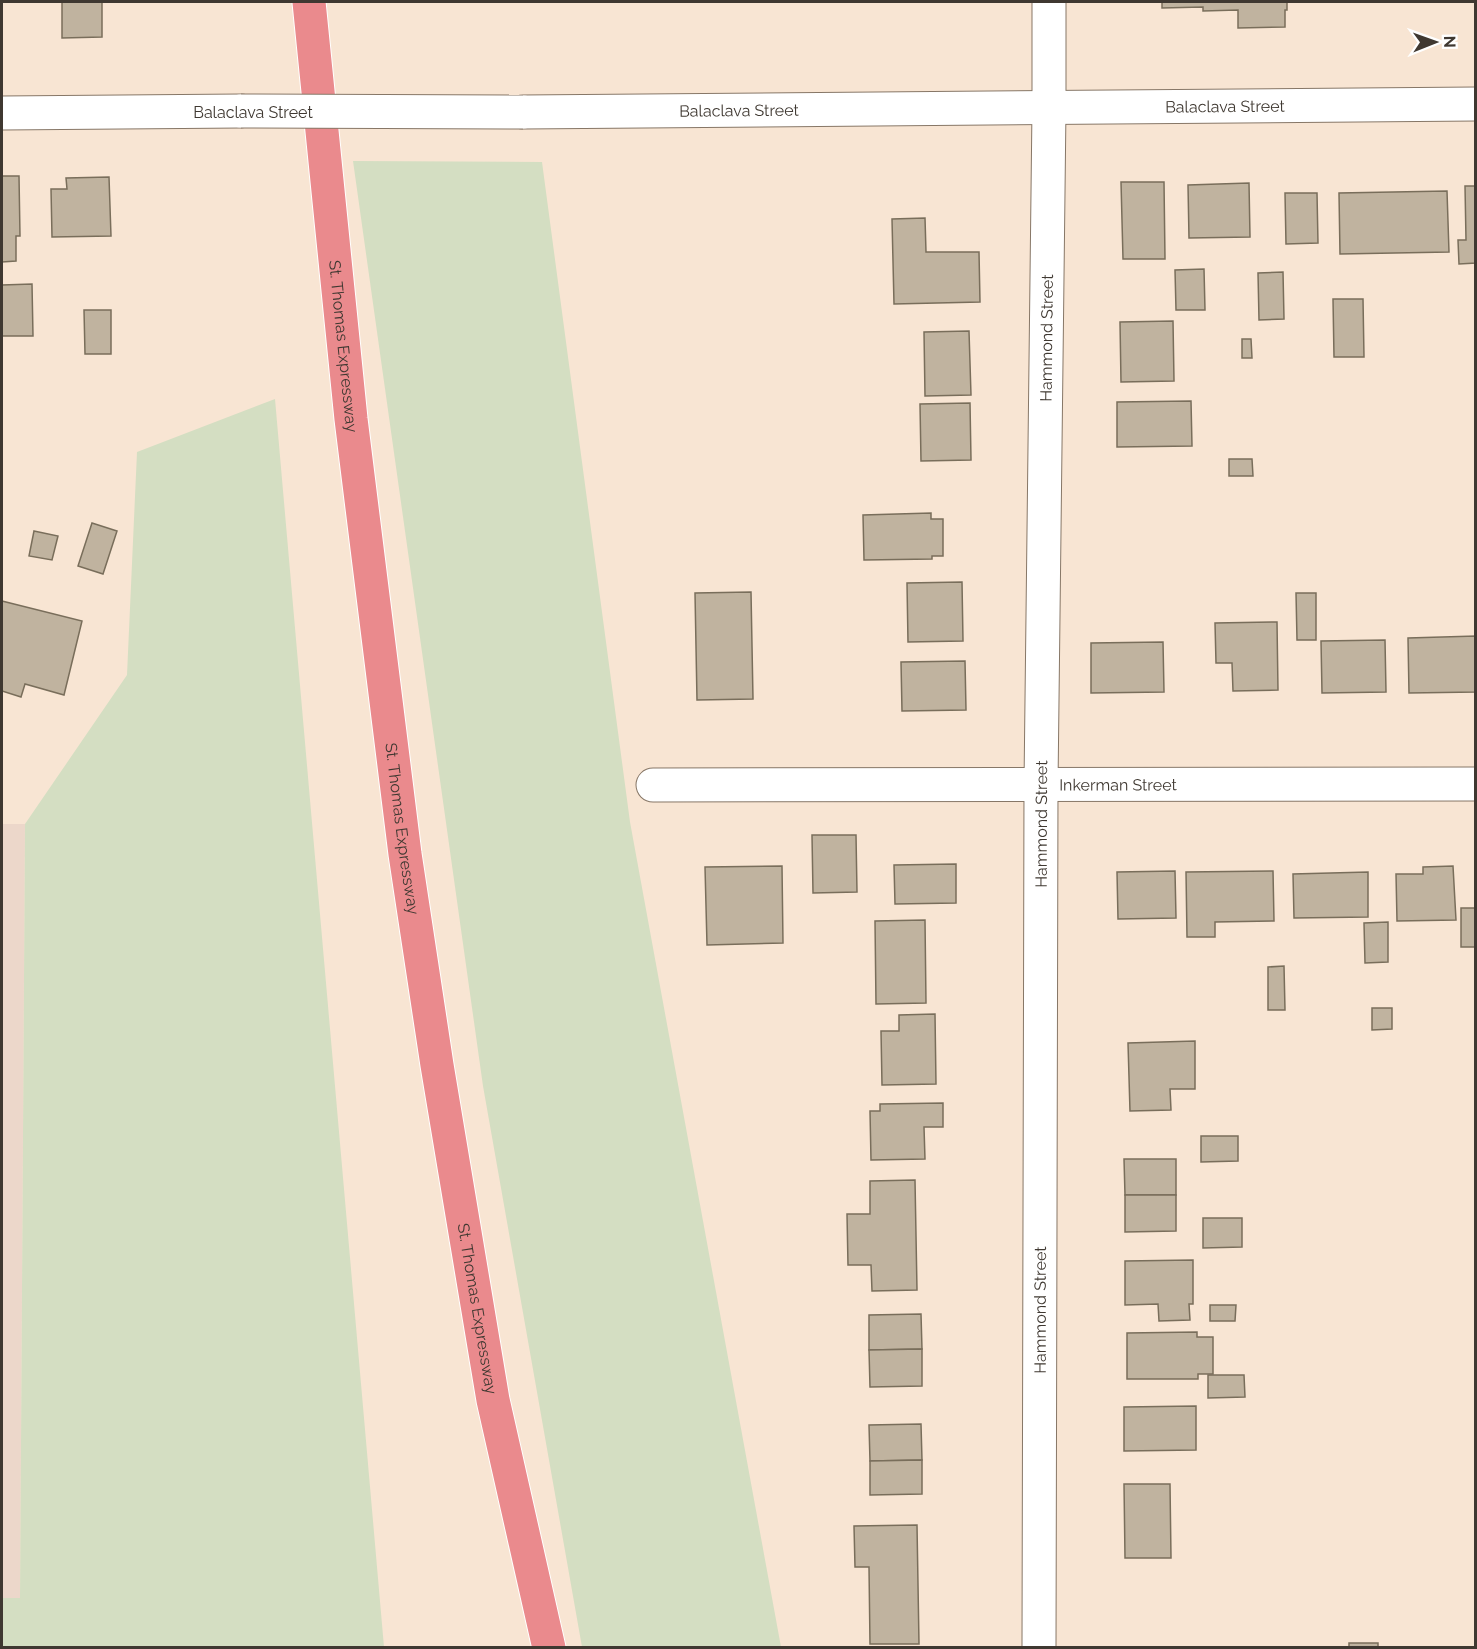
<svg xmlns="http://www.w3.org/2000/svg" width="1477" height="1649" font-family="Raleway,sans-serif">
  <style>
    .education { fill: #ecd7ca }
    .green { fill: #d4dec2 }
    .building { fill: #c0b39f; stroke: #796e5b; stroke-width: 1.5 }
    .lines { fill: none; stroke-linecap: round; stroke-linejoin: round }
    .minor-casing { stroke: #877767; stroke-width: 35 }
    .highway-casing { stroke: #fff; stroke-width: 35 }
    .minor { stroke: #fff; stroke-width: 33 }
    .highway { stroke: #ea8a8d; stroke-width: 33 }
    .minor-bridge-casing { stroke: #877767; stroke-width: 35; stroke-linecap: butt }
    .minor-bridge { stroke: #fff; stroke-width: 33 }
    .labels { text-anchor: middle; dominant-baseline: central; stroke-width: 4.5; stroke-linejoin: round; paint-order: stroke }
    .street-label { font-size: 16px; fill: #3f3831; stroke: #fff }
  </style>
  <rect width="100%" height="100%" fill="#f8e5d3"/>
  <!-- education -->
  <polygon class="education" points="2,824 25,824 20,1598 2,1598"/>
  <!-- green -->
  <g class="green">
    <polygon points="353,161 542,162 630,822 781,1647 582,1647 483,1086"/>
    <polygon points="275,399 384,1647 2,1647 2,1598 20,1598 25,824 127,675 137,452"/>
  </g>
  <!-- building -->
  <g class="building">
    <polygon points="62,2 102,2 102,37 62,38"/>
    <polygon points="1162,2 1287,2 1287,10 1285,10 1285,27 1238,28 1238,10 1203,11 1203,7 1162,8"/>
    <polygon points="2,176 19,176 20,236 16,236 16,261 2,262"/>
    <polygon points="109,177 111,236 52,237 51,189 67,189 66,178"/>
    <polygon points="1121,182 1164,182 1165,259 1123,259"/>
    <polygon points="1249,183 1250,237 1189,238 1188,185"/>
    <polygon points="1465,186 1476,186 1476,263 1459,264 1458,240 1466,240"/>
    <polygon points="1447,191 1449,252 1340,254 1339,193"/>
    <polygon points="1285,193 1317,193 1318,243 1286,244"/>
    <polygon points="925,218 926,252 979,252 980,302 894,304 892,219"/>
    <polygon points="1204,269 1205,310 1176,310 1175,270"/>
    <polygon points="1283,272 1284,319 1259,320 1258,273"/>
    <polygon points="32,284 33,336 2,336 2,285"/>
    <polygon points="1333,299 1363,299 1364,357 1334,357"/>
    <polygon points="84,310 111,310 111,354 85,354"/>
    <polygon points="1173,321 1174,381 1121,382 1120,322"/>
    <polygon points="969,331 971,395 925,396 924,332"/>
    <polygon points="1242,339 1251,339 1252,358 1242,358"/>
    <polygon points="1191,401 1192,446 1117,447 1117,402"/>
    <polygon points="970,403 971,460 921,461 920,404"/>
    <polygon points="1229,459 1252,459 1253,476 1229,476"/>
    <polygon points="931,513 931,519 943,519 943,556 932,556 932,559 864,560 863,515"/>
    <polygon points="92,523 117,531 103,574 78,566"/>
    <polygon points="34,531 58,536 52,560 29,556"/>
    <polygon points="962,582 963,641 908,642 907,583"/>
    <polygon points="751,592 753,699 697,700 695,593"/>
    <polygon points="1296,593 1316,593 1316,640 1297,640"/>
    <polygon points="2,601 82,621 64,695 25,684 21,697 2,691"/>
    <polygon points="1277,622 1278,690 1233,691 1232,663 1216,663 1215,623"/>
    <polygon points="1476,636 1476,692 1409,693 1408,638"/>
    <polygon points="1385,640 1386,692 1322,693 1321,641"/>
    <polygon points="1163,642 1164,692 1091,693 1091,643"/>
    <polygon points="965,661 966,710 902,711 901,662"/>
    <polygon points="812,835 856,835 857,892 813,893"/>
    <polygon points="956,864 956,903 895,904 894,865"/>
    <polygon points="782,866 783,943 707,945 705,867"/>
    <polygon points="1453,866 1456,920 1397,921 1396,874 1423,874 1423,867"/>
    <polygon points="1175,871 1176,918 1118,919 1117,872"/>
    <polygon points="1273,871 1274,921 1215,922 1215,937 1187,937 1186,872"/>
    <polygon points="1368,872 1368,917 1294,918 1293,874"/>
    <rect x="1461" y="908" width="15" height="39"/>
    <polygon points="925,920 926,1003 876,1004 875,921"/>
    <polygon points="1388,922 1388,962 1365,963 1364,923"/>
    <polygon points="1284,966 1285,1010 1268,1010 1268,967"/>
    <polygon points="1372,1008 1392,1008 1392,1029 1372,1030"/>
    <polygon points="935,1014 936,1084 882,1085 881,1031 899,1031 899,1015"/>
    <polygon points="1195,1041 1195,1089 1170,1089 1171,1110 1130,1111 1128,1043"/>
    <polygon points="943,1103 943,1127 924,1127 925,1159 871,1160 870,1111 880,1111 880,1104"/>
    <polygon points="1201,1136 1238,1136 1238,1161 1201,1162"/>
    <polygon points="1124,1159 1176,1159 1176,1195 1125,1195"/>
    <polygon points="915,1180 917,1290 872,1291 871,1265 848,1265 847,1214 870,1214 870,1181"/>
    <polygon points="1125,1195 1176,1195 1176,1231 1125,1232"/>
    <polygon points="1203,1218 1242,1218 1242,1247 1203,1248"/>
    <polygon points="1193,1260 1193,1304 1189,1304 1190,1320 1159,1321 1158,1304 1125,1305 1125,1261"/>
    <polygon points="1210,1305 1236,1305 1235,1321 1210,1321"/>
    <polygon points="921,1314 922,1349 869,1350 869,1315"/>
    <polygon points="1197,1332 1197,1337 1213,1337 1213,1374 1198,1374 1198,1379 1127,1379 1127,1333"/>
    <polygon points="922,1349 922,1386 870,1387 869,1350"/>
    <polygon points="1208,1375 1244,1375 1245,1397 1208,1398"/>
    <polygon points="1196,1406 1196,1450 1124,1451 1124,1407"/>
    <polygon points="921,1424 922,1460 870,1461 869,1425"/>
    <polygon points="922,1460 922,1494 870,1495 870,1461"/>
    <polygon points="1124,1484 1170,1484 1171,1558 1125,1558"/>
    <polygon points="917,1525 919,1644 870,1644 869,1567 855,1567 854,1526"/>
    <rect x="1349" y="1643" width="29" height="5"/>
  </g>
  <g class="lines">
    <defs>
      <g id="minor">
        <path id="s1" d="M523 112 1476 104"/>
        <polyline points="2,113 241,111"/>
        <path id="s2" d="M653 785 1476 784"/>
        <path id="s3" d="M1039 1648 1041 785 1049 108V2"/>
      </g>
      <g id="highway">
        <path id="s4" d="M309 2 351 419 405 854 437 1065 493 1400 549 1648"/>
      </g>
    </defs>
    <!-- minor casing -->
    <use href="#minor" class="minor-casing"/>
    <!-- highway casing -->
    <use href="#highway" class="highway-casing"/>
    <!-- minor -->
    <use href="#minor" class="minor"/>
    <!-- highway -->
    <use href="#highway" class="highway"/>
    <defs>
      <polyline id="minor-bridge" points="241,111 523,112"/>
    </defs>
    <!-- minor-bridge casing -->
    <use href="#minor-bridge" class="minor-bridge-casing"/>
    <!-- minor-bridge -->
    <use href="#minor-bridge" class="minor-bridge"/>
  </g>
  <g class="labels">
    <!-- street labels -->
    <g class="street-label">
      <text stroke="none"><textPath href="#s1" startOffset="702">Balaclava Street</textPath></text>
      <text stroke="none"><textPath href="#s1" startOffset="216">Balaclava Street</textPath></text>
      <text x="253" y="112">Balaclava Street</text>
      <text stroke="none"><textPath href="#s3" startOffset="1310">Hammond Street</textPath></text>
      <text stroke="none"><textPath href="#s4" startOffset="346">St. Thomas Expressway</textPath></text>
      <text stroke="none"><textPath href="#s2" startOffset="465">Inkerman Street</textPath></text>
      <text stroke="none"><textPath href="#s3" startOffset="824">Hammond Street</textPath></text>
      <text stroke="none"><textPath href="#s4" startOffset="832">St. Thomas Expressway</textPath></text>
      <text stroke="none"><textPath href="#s4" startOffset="1318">St. Thomas Expressway</textPath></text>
      <text stroke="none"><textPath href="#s3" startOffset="338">Hammond Street</textPath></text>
    </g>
  </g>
  <!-- border -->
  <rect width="1477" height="1649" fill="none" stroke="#3f3831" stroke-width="6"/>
  <!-- north arrow -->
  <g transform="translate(1435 42) rotate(89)" stroke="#ffffff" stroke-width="4.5" paint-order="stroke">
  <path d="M0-4.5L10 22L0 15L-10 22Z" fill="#3f3831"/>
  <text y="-9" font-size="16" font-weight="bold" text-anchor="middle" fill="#3f3831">N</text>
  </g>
</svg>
